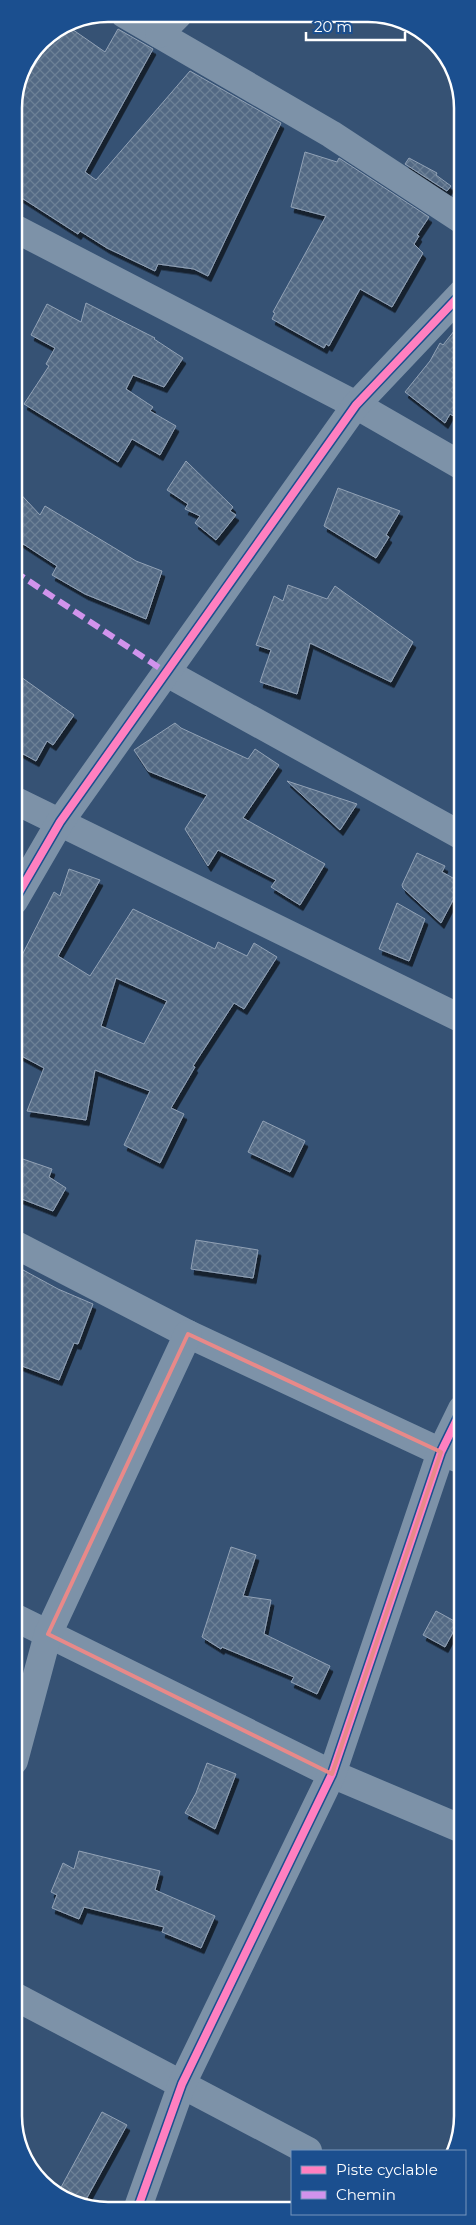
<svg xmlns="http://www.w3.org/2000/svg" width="476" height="2225" font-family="Montserrat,sans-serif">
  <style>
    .building { fill: url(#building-cross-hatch); stroke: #92a2b6; fill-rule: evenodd; filter: url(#shadow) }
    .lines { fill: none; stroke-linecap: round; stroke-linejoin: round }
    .minor { stroke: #7d92a8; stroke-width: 28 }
    .quiet { stroke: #d193ec; stroke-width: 6; stroke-dasharray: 12 6; stroke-linecap: butt }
    .cycleway-casing { stroke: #1b4f8f; stroke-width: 11 }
    .cycleway { stroke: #ff80c0; stroke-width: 8 }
    .marked { fill: none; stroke: #e88989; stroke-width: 4; stroke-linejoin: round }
    .rim { fill: none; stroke: #fff; stroke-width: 2.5 }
  </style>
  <defs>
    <pattern id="building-cross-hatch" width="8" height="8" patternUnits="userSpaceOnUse" patternTransform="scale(1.25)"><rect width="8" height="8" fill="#526984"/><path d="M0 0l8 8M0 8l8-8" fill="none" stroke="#6c8096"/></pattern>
    <filter id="shadow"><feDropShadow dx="3" dy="5.5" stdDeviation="0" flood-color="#0009"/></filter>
  </defs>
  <rect width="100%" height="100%" fill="#365274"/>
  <!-- building -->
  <g class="building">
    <polygon points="66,25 105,52 118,29 153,49 85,172 96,180 190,71 281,123 208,276 194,269 158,264 155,271 107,248 80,231 78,234 14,193 14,103 28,73 30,74 52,34"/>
    <polygon points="305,152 337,162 339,158 429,217 417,235 419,236 414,244 423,253 392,307 360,289 329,346 326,344 324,348 272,319 275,313 273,312 326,216 291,207"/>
    <polygon points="409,158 437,173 436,175 451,186 447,191 405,164"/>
    <polygon points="86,303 155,338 154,339 183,358 164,387 133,375 126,389 153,407 150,411 176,426 160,455 132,439 118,462 24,404 49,366 46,364 55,348 31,335 47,304 81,322"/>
    <polygon points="462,321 462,421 450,414 445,423 405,392 430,361 440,343 443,345"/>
    <polygon points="186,461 233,507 230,511 236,515 216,540 195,523 200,516 185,509 188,504 167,490"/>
    <polygon points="14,487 40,515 45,506 136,561 162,571 146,619 85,594 52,575 57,566 14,538"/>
    <polygon points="338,488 400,511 386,535 389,537 376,558 324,526"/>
    <polygon points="288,585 327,599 335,586 413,642 391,682 310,643 297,694 260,682 271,650 256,645 274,596 283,601"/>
    <polygon points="14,672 74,715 53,745 47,741 36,761 14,749"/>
    <polygon points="175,723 181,728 248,759 255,749 279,765 243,818 325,864 300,905 271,887 276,880 218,850 208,866 185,829 207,795 148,771 134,750"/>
    <polygon points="287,781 357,804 340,830"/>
    <polygon points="417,853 445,866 442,872 462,883 441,923 403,888 402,885"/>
    <path d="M69 869 100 880 58 956 90 976 133 909 215 949 218 942 247 956 254 943 277 957 244 1009 234 1003 193 1066 195 1067 171 1108 184 1114 160 1163 124 1145 150 1091 95 1070 86 1120 27 1111 44 1068 14 1052V971L54 892 60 896ZM116 978 167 1001 144 1044 101 1026Z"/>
    <polygon points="397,903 425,919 409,961 379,949"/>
    <polygon points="263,1121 305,1141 290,1172 248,1152"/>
    <polygon points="14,1156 52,1169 49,1177 66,1188 53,1211 14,1196"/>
    <polygon points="196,1240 258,1250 253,1278 191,1269"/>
    <polygon points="14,1265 58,1289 93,1304 78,1344 74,1343 59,1380 14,1363"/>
    <polygon points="231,1547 256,1555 243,1596 271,1600 264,1634 330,1666 317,1694 291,1682 294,1677 222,1647 221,1649 202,1637"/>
    <polygon points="436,1611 458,1623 445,1647 423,1635"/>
    <polygon points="207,1763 236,1774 215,1829 185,1813 196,1793"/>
    <polygon points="79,1851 160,1871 155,1890 215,1916 201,1948 162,1932 164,1927 84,1907 79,1919 52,1908 57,1895 51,1892 63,1863 74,1869"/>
    <polygon points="102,2112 127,2125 83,2205 59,2191"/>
  </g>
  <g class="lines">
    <!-- minor -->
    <g class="minor">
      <polyline points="124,14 331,134 462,220"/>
      <polyline points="159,34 178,15"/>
      <polyline points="14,228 356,405 462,466"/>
      <polyline points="167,673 462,836"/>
      <polyline points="14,800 462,1019"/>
      <polyline points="14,901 60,822 356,405 462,293"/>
      <polyline points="14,1244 188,1334 441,1452 462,1460"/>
      <polyline points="14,1617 332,1774 462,1829"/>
      <polyline points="14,1761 48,1634 188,1334"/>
      <polyline points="14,1996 308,2151"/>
      <polyline points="137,2210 182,2084 332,1774 441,1452 462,1409"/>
    </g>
    <!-- quiet -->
    <polyline class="quiet" points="14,571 167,673"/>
    <defs>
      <g id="cycleway">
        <polyline points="14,901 60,822 356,405 462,293"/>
        <polyline points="137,2210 182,2084 332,1774 441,1452 462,1409"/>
      </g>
    </defs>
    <!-- cycleway casing -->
    <use href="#cycleway" class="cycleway-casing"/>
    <!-- cycleway -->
    <use href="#cycleway" class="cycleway"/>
  </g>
  <!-- marked area -->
  <path class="marked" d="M188 1334 441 1452 332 1774 48 1634Z"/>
  <!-- crop -->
  <path d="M0 0H476V2225H0ZM108 22H368A86 86 0 0 1 454 108V2116A86 86 0 0 1 368 2202H108A86 86 0 0 1 22 2116V108A86 86 0 0 1 108 22Z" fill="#1b4f8f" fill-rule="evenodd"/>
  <path class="rim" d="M108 22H368A86 86 0 0 1 454 108V2116A86 86 0 0 1 368 2202H108A86 86 0 0 1 22 2116V108A86 86 0 0 1 108 22Z"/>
  <!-- legend -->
  <rect x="291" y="2150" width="175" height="65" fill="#1b4f8f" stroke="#7695bc"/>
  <rect x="301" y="2166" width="25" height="8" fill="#ff80c0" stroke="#7695bc"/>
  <text x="336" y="2175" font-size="15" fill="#ffffff">Piste cyclable</text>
  <rect x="301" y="2191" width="25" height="8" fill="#d193ec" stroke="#7695bc"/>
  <text x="336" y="2200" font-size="15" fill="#ffffff">Chemin</text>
  <!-- scale -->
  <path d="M306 32v8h99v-8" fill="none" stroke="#ffffff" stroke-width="2.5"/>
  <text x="314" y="32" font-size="15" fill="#ffffff" stroke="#1b4f8f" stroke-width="4" paint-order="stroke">20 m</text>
</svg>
